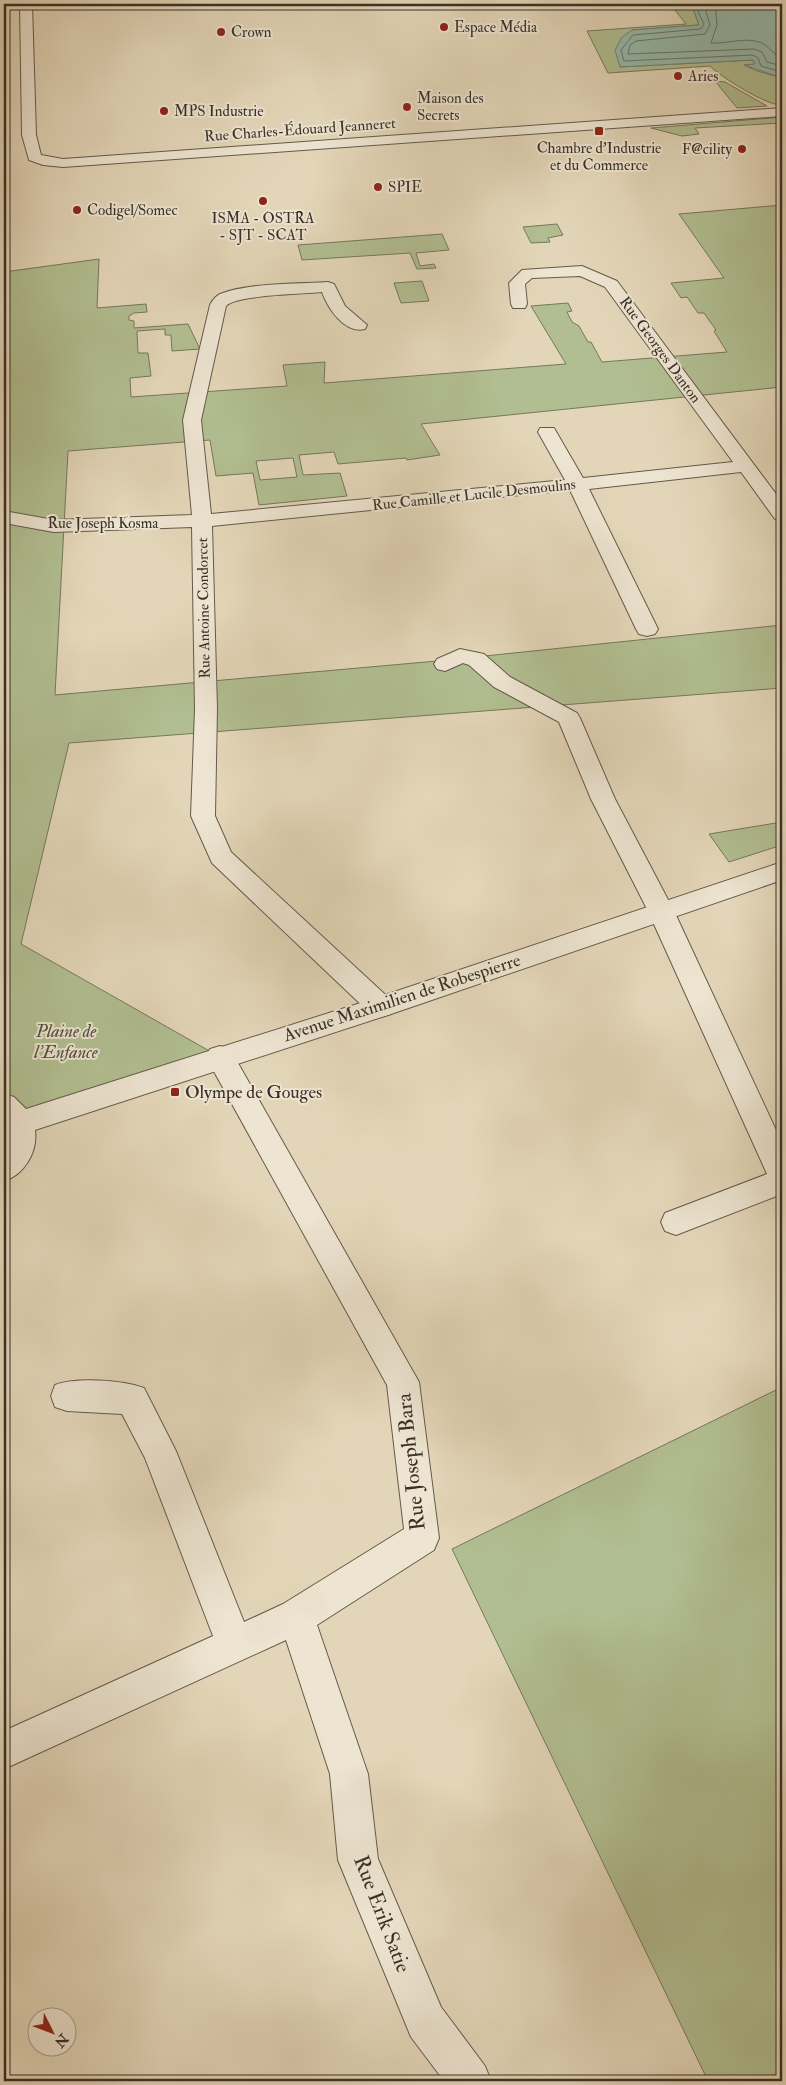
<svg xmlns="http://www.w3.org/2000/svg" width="786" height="2085" font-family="'IM FELL Double Pica',serif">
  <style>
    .green { fill: #b1be91; stroke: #75785c; fill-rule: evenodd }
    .water { fill: #96b9ab; stroke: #718376 }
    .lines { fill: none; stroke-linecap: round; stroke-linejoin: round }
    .shore { stroke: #687569; stroke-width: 1 }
    .minor-casing { stroke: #645a4b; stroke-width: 2 }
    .tertiary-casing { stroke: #645a4b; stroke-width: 2 }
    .minor { fill: #ede4d1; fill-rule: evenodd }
    .tertiary { fill: #ede4d1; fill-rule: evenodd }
    .poi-dot { fill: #8f2418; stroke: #ede4d1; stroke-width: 2 }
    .labels { text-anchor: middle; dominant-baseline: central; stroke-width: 4; stroke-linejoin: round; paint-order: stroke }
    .far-poi-label { font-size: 15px; fill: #393127; stroke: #ede4d1; text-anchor: start }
    .far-street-label { font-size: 15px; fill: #393127; stroke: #ede4d1 }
    .street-label { font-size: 18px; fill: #393127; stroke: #ede4d1 }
    .park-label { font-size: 18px; font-style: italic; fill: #514d3c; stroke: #ede4d1 }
    .poi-label { font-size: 18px; fill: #393127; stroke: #ede4d1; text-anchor: start }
    .near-street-label { font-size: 21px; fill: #393127; stroke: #ede4d1 }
  </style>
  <rect width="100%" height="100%" fill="#e3d6b8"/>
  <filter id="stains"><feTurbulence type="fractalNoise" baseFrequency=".004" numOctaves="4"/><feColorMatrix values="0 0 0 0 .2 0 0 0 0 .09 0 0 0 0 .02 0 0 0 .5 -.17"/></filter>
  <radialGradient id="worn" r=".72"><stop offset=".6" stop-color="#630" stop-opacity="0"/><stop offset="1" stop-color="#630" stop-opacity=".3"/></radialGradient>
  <!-- green -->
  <g class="green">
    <path d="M670 4H699L693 8 699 25 632 30 620 67 753 60 755 64 745 65 754 70 782 78V105C767 106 721 77 710 66L608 73 587 31 686 24Z"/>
    <polygon points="715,81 725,82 767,106 737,108"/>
    <polygon points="782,117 782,123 695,128 699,134 682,136 651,128"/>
    <path d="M782 205V387L421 424 440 455 407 460 406 458 338 464 334 452 299 455 303 475 340 473 347 496 259 505 253 473 216 476 210 440 68 451 55 695 437 661 782 625V688L69 743 21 944 220 1057 14 1113 4 1105V272L99 259 97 308 146 304 147 312 134 313 129 316V320L134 321V328L188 324 200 349 172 351 171 335H165V329L137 331 138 353H148L151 376 130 378 131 397 287 386 283 365 325 362 324 383 566 364 531 306 568 303 572 311 567 312 572 322 579 326 588 342H591L602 362 727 352 714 331 716 330 704 313H698L687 297 681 298 671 283 724 278 679 214ZM293 458 297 477 260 480 256 461Z"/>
    <polygon points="557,224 563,235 548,238 550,242 531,243 523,227"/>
    <polygon points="442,234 449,250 416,253 420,266 434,264 436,268 417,269 410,253 302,260 298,245"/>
    <polygon points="422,281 429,301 401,303 394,283"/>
    <polygon points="782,822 782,845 729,862 709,834"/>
    <polygon points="782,1387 782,2081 708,2081 452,1549"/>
  </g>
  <!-- water -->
  <polygon class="water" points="699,4 782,4 782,78 744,65 755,64 753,60 620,67 615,50 622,37 632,30 699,25 693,8"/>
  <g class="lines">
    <!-- shore -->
    <g class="shore">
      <polyline points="701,4 698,12 704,24 701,29 633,35 621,50 624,61 753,55 758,58 761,66 782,72"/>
      <polyline points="707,4 706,12 710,25 705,34 636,41 630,45 628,54 754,49 762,52 767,62 782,66"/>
      <path d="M715 4 717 25 711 43C727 44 744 37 759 42 769 45 773 55 782 58"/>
    </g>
    <defs>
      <g id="minor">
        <polygon points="20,4 32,4 36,135 41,155 63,159 782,108 782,116 63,167 43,165 29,160 22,135"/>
        <path d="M582 266 617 281 782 502V521L775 519 741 472 589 489 658 629 655 634 647 636 639 634 636 629 570 490 212 526 217 709 215 816 231 852 391 1000 394 1007 391 1014 381 1017 371 1014 212 863 191 816 195 709 192 527 54 532 4 523V511L54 520 192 515 183 420 210 305C212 301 216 296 220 294 247 283 298 284 328 282L334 284 345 306 367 325 365 329C345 334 328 309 322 292 304 294 235 295 226 306L201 420 211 514 565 480 538 432 540 428H554L583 478 733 462 605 287 580 276 532 278 525 284 527 304 525 308H513L511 304 509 283 522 270Z"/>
        <polygon points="460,649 484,654 510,677 577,713 580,718 615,799 674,911 782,1143 782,1194 676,1235 665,1231 661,1222 665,1213 767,1174 648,911 591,799 559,722 494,687 469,665 463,663 445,671 437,669 434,664 437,659"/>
        <path d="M220 1046 230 1049 419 1382 439 1538 434 1550 317 1625 368 1774 378 1859 441 2007 485 2066 491 2081H444L411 2037 338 1860 330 1774 286 1640 4 1769V1731L213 1636 145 1458 122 1414 67 1411 55 1407 51 1396 55 1385C76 1377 123 1380 144 1388L176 1451 244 1622 283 1604 404 1529 387 1385 206 1057 210 1049Z"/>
      </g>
      <path id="tertiary" d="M782 862V880L391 1014 35 1130C38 1152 24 1175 4 1181V1149L7 1137 4 1123V1094L14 1097 26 1109 373 999Z"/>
    </defs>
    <!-- minor casing -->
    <use href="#minor" class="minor-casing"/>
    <!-- tertiary casing -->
    <use href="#tertiary" class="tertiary-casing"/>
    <!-- minor -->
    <use href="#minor" class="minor"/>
    <!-- tertiary -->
    <use href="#tertiary" class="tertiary"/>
  </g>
  <!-- markers -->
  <g class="poi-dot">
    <circle cx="444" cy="27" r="5"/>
    <circle cx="221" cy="32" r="5"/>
    <circle cx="678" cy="76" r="5"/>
    <circle cx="407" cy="107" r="5"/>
    <circle cx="164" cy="111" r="5"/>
    <rect x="594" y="126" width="10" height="10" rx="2.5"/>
    <circle cx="742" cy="149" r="5"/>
    <circle cx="378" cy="187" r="5"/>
    <circle cx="263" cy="201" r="5"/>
    <circle cx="77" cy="210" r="5"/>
    <rect x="170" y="1087" width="10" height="10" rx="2.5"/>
  </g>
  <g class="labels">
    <!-- far-poi labels -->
    <g class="far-poi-label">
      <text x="454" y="27">Espace Média</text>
      <text x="231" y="32">Crown</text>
      <text x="688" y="76">Aries</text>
      <text x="417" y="98">Maison des<tspan x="417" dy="17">Secrets</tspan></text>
      <text x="174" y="111">MPS Industrie</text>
      <text x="599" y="148" text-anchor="middle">Chambre d'Industrie<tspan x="599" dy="17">et du Commerce</tspan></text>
      <text x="732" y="149" text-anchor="end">F@cility</text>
      <text x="388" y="187">SPIE</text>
      <text x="87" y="210">Codigel/Somec</text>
      <text x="263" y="218" text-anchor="middle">ISMA - OSTRA<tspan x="263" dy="17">- SJT - SCAT</tspan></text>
    </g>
    <!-- far-street labels -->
    <g class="far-street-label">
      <text transform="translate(300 130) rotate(-4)">Rue Charles-Édouard Jeanneret</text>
      <text transform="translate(660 350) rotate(54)">Rue Georges Danton</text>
      <text transform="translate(474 495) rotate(-6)">Rue Camille et Lucile Desmoulins</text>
      <text x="103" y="523">Rue Joseph Kosma</text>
      <text transform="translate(204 608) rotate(-91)">Rue Antoine Condorcet</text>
    </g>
    <!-- street labels -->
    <g class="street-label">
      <text transform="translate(402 998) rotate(-18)">Avenue Maximilien de Robespierre</text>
    </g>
    <!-- park labels -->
    <g class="park-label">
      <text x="66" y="1031">Plaine de<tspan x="66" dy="21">l'Enfance</tspan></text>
    </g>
    <!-- poi labels -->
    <g class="poi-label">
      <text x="185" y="1092">Olympe de Gouges</text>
    </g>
    <!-- near-street labels -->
    <g class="near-street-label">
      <text transform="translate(411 1462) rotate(-96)">Rue Joseph Bara</text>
      <text transform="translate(382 1914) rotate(69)">Rue Erik Satie</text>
    </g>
  </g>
  <!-- margin -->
  <rect width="786" height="2085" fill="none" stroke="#e3d6b8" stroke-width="20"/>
  <rect x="5" y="5" width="776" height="2075" fill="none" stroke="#393127" stroke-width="2.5"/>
  <rect x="10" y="10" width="766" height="2065" fill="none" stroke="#393127"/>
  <!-- north arrow -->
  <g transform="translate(52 2032) rotate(132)"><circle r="24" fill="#ede4d1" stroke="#a59c8d"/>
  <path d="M0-4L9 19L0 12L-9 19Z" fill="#8f2418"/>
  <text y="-8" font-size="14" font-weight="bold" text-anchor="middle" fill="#393127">N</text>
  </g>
  <rect width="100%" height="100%" filter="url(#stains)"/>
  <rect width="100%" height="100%" fill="url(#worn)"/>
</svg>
